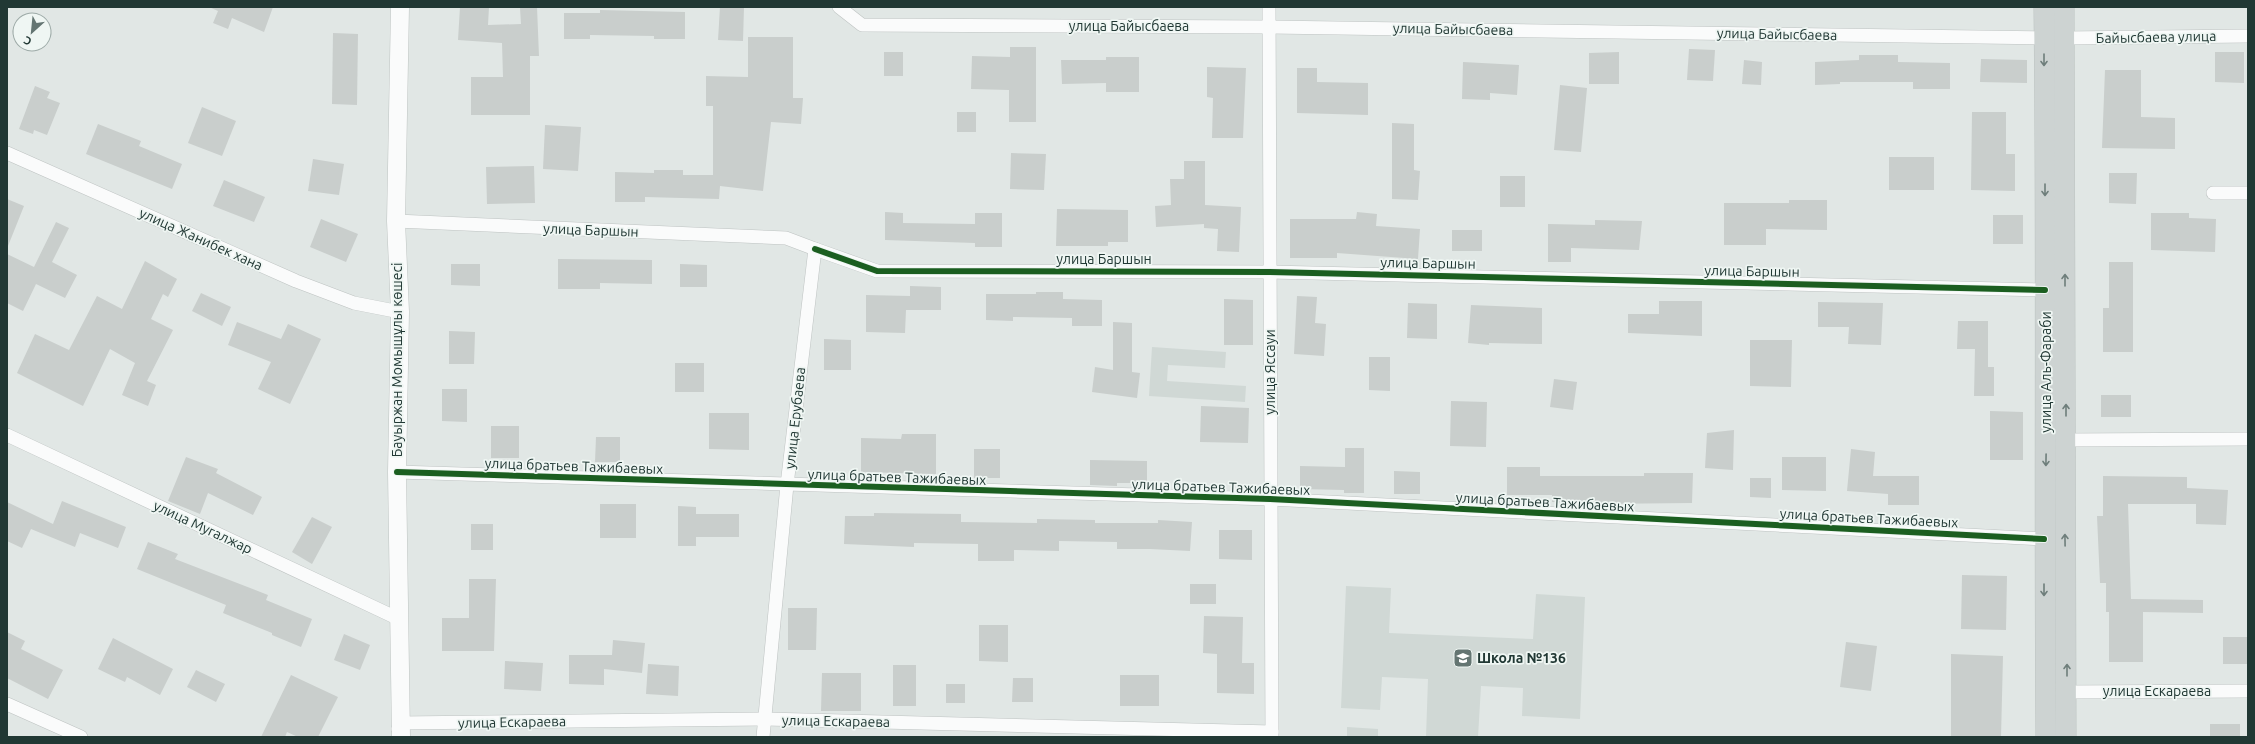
<svg xmlns="http://www.w3.org/2000/svg" width="2255" height="744" font-family="Ubuntu,sans-serif">
  <style>
    .built { fill: #d0d8d5 }
    .building { fill: #c9cecc }
    .lines { fill: none; stroke-linecap: round; stroke-linejoin: round }
    .street-casing { stroke: #bec3c2; stroke-width: 14 }
    .secondary-casing { stroke: #bec4c2; stroke-width: 19 }
    .primary-casing { stroke: #bcc3c1; stroke-width: 21 }
    .street { stroke: #fafbfb; stroke-width: 13 }
    .secondary { stroke: #fafbfb; stroke-width: 18 }
    .primary { stroke: #cdd3d2; stroke-width: 20 }
    .cycleway-casing { stroke: #eff6f3; stroke-width: 8 }
    .cycleway { stroke: #1b5e20; stroke-width: 6 }
    .oneway { stroke: #6e7e7b }
    .labels { text-anchor: middle; dominant-baseline: central; stroke-width: 3.5; stroke-linejoin: round; paint-order: stroke }
    .street-label { font-size: 14px; fill: #213834; stroke: #eff6f3 }
    .poi-label { font-size: 14px; font-weight: bold; fill: #213834; stroke: #eff6f3; text-anchor: start }
  </style>
  <rect width="100%" height="100%" fill="#e1e7e5"/>
  <!-- built -->
  <g class="built">
    <polygon points="1152,347 1226,352 1225,368 1168,365 1167,381 1246,386 1245,402 1149,396"/>
    <polygon points="1346,586 1391,588 1389,633 1533,639 1536,594 1585,597 1580,719 1522,716 1523,688 1481,686 1478,737 1426,737 1428,679 1382,677 1380,710 1341,708"/>
    <polygon points="1347,727 1378,729 1378,736 1398,737 1347,737"/>
  </g>
  <!-- building -->
  <g class="building">
    <polygon points="209,7 273,7 264,32 232,18 228,29 213,23 218,11"/>
    <polygon points="460,7 489,7 488,25 521,24 520,8 537,7 539,56 530,56 530,115 471,115 471,77 503,77 502,43 458,40"/>
    <polygon points="720,7 744,7 743,41 718,40"/>
    <polygon points="600,10 685,12 685,39 654,39 654,36 590,35 590,39 564,39 564,13 600,13"/>
    <polygon points="333,33 358,34 357,105 332,104"/>
    <polygon points="748,37 793,37 793,98 803,98 801,124 771,122 763,191 720,186 719,199 645,197 645,202 615,202 615,172 654,173 654,170 683,170 683,175 713,175 713,106 706,106 706,76 748,77"/>
    <polygon points="1010,47 1036,47 1036,122 1009,122 1009,90 971,89 972,56 1010,57"/>
    <polygon points="1689,49 1715,50 1713,81 1687,80"/>
    <rect x="884" y="52" width="19" height="24"/>
    <polygon points="1619,52 1619,84 1589,84 1589,53"/>
    <polygon points="2215,52 2244,52 2244,83 2215,82"/>
    <polygon points="1859,55 1898,55 1898,62 1950,63 1950,89 1913,89 1913,82 1840,82 1840,84 1815,85 1815,62 1859,60"/>
    <polygon points="1106,57 1139,57 1139,92 1106,92 1106,83 1062,84 1061,60 1106,60"/>
    <polygon points="1981,59 2027,60 2027,83 1980,82"/>
    <polygon points="1744,60 1762,62 1761,85 1742,84"/>
    <polygon points="1463,62 1519,65 1517,95 1490,93 1490,100 1462,99"/>
    <polygon points="1207,67 1246,68 1243,138 1212,138 1213,98 1207,97"/>
    <polygon points="1297,68 1317,68 1317,82 1368,83 1368,115 1297,113"/>
    <polygon points="2105,70 2141,70 2141,117 2175,118 2175,149 2102,148"/>
    <polygon points="1560,85 1587,88 1581,152 1554,150"/>
    <polygon points="35,86 50,92 47,98 60,103 47,135 34,130 33,134 19,129"/>
    <polygon points="202,107 236,121 222,156 188,143"/>
    <rect x="957" y="112" width="19" height="20"/>
    <polygon points="1972,112 2006,112 2006,154 2015,154 2015,191 1971,190"/>
    <polygon points="1392,123 1414,124 1414,170 1420,171 1418,200 1392,199"/>
    <polygon points="98,124 141,141 139,146 182,164 172,189 86,154"/>
    <polygon points="545,125 581,127 578,171 543,169"/>
    <polygon points="1011,153 1046,154 1044,190 1010,189"/>
    <rect x="1889" y="157" width="45" height="33"/>
    <polygon points="313,159 344,164 339,195 308,191"/>
    <polygon points="1184,161 1205,161 1205,205 1241,207 1239,252 1217,251 1218,229 1204,228 1204,224 1156,227 1155,206 1171,205 1170,179 1184,179"/>
    <polygon points="534,166 535,203 487,204 486,167"/>
    <polygon points="2109,173 2137,173 2136,204 2109,203"/>
    <rect x="1500" y="176" width="25" height="31"/>
    <polygon points="224,180 265,197 254,222 213,206"/>
    <polygon points="7,199 24,206 8,246 7,246"/>
    <polygon points="1789,200 1827,200 1827,230 1766,229 1766,245 1724,245 1724,203 1789,203"/>
    <polygon points="1057,209 1128,210 1128,242 1108,242 1108,246 1056,246"/>
    <polygon points="885,212 903,213 903,223 975,224 975,213 1002,213 1002,247 975,247 975,243 885,240"/>
    <polygon points="1357,212 1377,214 1376,226 1420,229 1418,259 1337,253 1337,258 1290,258 1290,219 1356,219"/>
    <polygon points="2151,213 2189,213 2189,218 2216,219 2215,252 2151,250"/>
    <rect x="1993" y="215" width="30" height="29"/>
    <polygon points="321,219 358,234 346,262 310,247"/>
    <polygon points="1595,220 1642,221 1639,250 1571,248 1571,262 1548,262 1548,224 1595,225"/>
    <polygon points="56,222 69,228 52,262 77,275 65,298 36,284 23,311 7,303 7,254 34,267"/>
    <rect x="1452" y="230" width="30" height="21"/>
    <polygon points="558,259 652,260 652,284 600,283 600,289 558,289"/>
    <polygon points="145,261 177,279 168,297 163,294 151,319 173,330 147,381 156,385 148,406 122,395 135,363 110,349 83,406 17,373 35,334 69,350 97,296 122,309"/>
    <polygon points="2109,262 2133,262 2133,352 2103,352 2103,308 2109,308"/>
    <polygon points="451,264 480,264 480,286 451,285"/>
    <polygon points="680,264 707,265 707,287 680,287"/>
    <polygon points="910,286 941,287 941,310 906,310 905,333 866,332 866,295 910,296"/>
    <polygon points="1036,292 1063,292 1063,299 1102,300 1102,326 1072,326 1072,318 1013,317 1013,321 986,320 986,294 1036,294"/>
    <polygon points="201,293 231,307 222,326 192,311"/>
    <polygon points="1297,296 1317,297 1315,323 1326,324 1324,356 1294,354"/>
    <polygon points="1224,299 1253,300 1253,345 1224,345"/>
    <polygon points="1659,301 1702,301 1702,336 1628,333 1628,314 1659,314"/>
    <polygon points="1818,302 1883,303 1881,345 1848,344 1849,327 1818,327"/>
    <polygon points="1408,303 1437,304 1437,339 1407,338"/>
    <polygon points="1471,305 1542,308 1542,344 1489,343 1489,345 1468,343"/>
    <polygon points="1958,321 1988,321 1988,367 1994,367 1994,396 1974,396 1975,349 1957,349"/>
    <polygon points="237,322 281,339 288,324 321,339 290,404 258,389 271,362 228,345"/>
    <polygon points="1113,322 1132,323 1132,372 1140,373 1137,398 1092,392 1095,367 1113,370"/>
    <polygon points="449,331 475,332 474,364 449,364"/>
    <polygon points="824,339 851,340 851,370 824,370"/>
    <polygon points="1750,340 1792,340 1791,387 1750,386"/>
    <polygon points="1369,357 1390,357 1390,391 1369,390"/>
    <rect x="675" y="363" width="29" height="29"/>
    <polygon points="1554,379 1577,382 1573,410 1550,407"/>
    <polygon points="442,389 467,389 467,422 442,421"/>
    <rect x="2101" y="395" width="30" height="22"/>
    <polygon points="1451,401 1487,402 1486,447 1450,446"/>
    <polygon points="1201,406 1249,408 1248,443 1200,442"/>
    <polygon points="1990,411 2023,412 2023,460 1990,460"/>
    <polygon points="709,413 749,413 749,450 709,449"/>
    <rect x="491" y="426" width="28" height="32"/>
    <polygon points="1734,430 1733,470 1705,468 1707,433"/>
    <polygon points="902,434 936,434 936,474 861,472 861,438 901,439"/>
    <polygon points="596,437 620,437 620,462 595,462"/>
    <polygon points="1345,448 1364,448 1364,493 1344,493 1344,490 1300,489 1300,466 1345,467"/>
    <rect x="974" y="449" width="26" height="29"/>
    <polygon points="1851,449 1875,452 1873,476 1919,476 1919,505 1888,505 1888,494 1847,491"/>
    <polygon points="186,457 218,469 216,473 262,497 253,515 208,493 200,514 168,501"/>
    <polygon points="1782,457 1826,457 1826,491 1782,490"/>
    <polygon points="1090,460 1147,461 1147,483 1117,483 1117,486 1090,485"/>
    <polygon points="1507,467 1540,467 1540,476 1644,476 1644,473 1693,473 1692,503 1596,504 1552,502 1552,495 1507,495"/>
    <polygon points="1394,471 1420,472 1420,494 1394,494"/>
    <polygon points="2103,476 2187,477 2187,488 2228,490 2226,525 2196,524 2196,504 2128,504 2131,599 2203,600 2203,613 2143,612 2143,662 2109,662 2109,612 2106,612 2106,583 2100,583 2097,516 2103,516"/>
    <polygon points="1750,478 1771,478 1771,498 1750,497"/>
    <polygon points="62,501 126,527 118,548 80,533 75,547 31,529 22,548 7,541 7,502 53,524"/>
    <rect x="600" y="504" width="36" height="34"/>
    <polygon points="678,506 696,507 696,514 739,514 739,537 696,537 696,546 678,546"/>
    <polygon points="874,513 961,514 961,522 1037,523 1037,519 1095,520 1095,523 1158,523 1158,520 1192,522 1190,551 1150,549 1117,549 1117,542 1059,541 1059,551 1014,550 1014,561 978,561 978,544 914,543 914,547 844,544 845,516 874,516"/>
    <polygon points="312,517 332,527 312,564 292,552"/>
    <rect x="471" y="524" width="22" height="26"/>
    <polygon points="1219,530 1252,530 1252,560 1219,559"/>
    <polygon points="148,542 178,554 175,559 268,595 266,600 312,619 301,647 272,635 272,633 223,613 226,605 137,569"/>
    <polygon points="1962,575 2007,576 2006,630 1961,629"/>
    <polygon points="469,579 496,579 494,651 442,651 442,618 469,618"/>
    <rect x="1190" y="584" width="26" height="20"/>
    <polygon points="788,608 817,608 816,650 788,650"/>
    <polygon points="1204,616 1243,617 1242,663 1254,663 1254,694 1217,693 1217,654 1203,653"/>
    <polygon points="979,625 1008,625 1008,662 979,661"/>
    <polygon points="7,632 25,641 21,649 63,670 48,699 7,678"/>
    <polygon points="344,634 370,645 360,670 334,660"/>
    <rect x="2223" y="637" width="25" height="27"/>
    <polygon points="113,638 173,669 160,695 127,677 125,682 98,669"/>
    <polygon points="613,640 645,643 642,673 604,669 604,685 569,684 569,655 612,655"/>
    <polygon points="1846,642 1877,646 1871,691 1840,687"/>
    <polygon points="1951,654 2003,656 2001,737 1951,737"/>
    <polygon points="505,661 543,663 541,691 504,689"/>
    <polygon points="648,664 679,666 678,696 646,694"/>
    <rect x="893" y="665" width="23" height="41"/>
    <polygon points="196,670 225,684 216,702 187,687"/>
    <polygon points="822,673 861,673 861,711 821,711"/>
    <polygon points="291,675 338,697 318,737 298,737 287,732 285,737 261,737"/>
    <rect x="1120" y="675" width="39" height="31"/>
    <polygon points="1013,678 1033,678 1033,702 1012,702"/>
    <rect x="946" y="684" width="19" height="19"/>
    <rect x="2210" y="724" width="30" height="13"/>
  </g>
  <g class="lines">
    <defs>
      <g id="street">
        <polyline points="839,7 862,25 1268,27 2044,38"/>
        <polyline points="1269,7 1272,737"/>
        <polyline points="2064,38 2248,36"/>
        <polyline points="7,153 296,281 354,303 400,312"/>
        <polyline points="2213,193 2248,193"/>
        <polyline points="396,221 786,238 815,249 787,485 763,737"/>
        <polyline points="815,249 877,271 1269,272 2045,290"/>
        <polyline points="7,435 399,619"/>
        <polyline points="2066,440 2248,439"/>
        <polyline points="397,472 1270,499 2044,539"/>
        <polyline points="2067,692 2248,691"/>
        <polyline points="7,704 81,737"/>
        <polyline points="398,729 400,723 766,719 1272,732"/>
      </g>
      <polyline id="secondary" points="400,7 396,221 400,312 397,472 401,737"/>
      <g id="primary">
        <path d="M2044 7C2047 250 2044 494 2046 737"/>
        <polyline points="2064,7 2066,737"/>
      </g>
    </defs>
    <!-- street casing -->
    <use href="#street" class="street-casing"/>
    <!-- secondary casing -->
    <use href="#secondary" class="secondary-casing"/>
    <!-- primary casing -->
    <use href="#primary" class="primary-casing"/>
    <!-- street -->
    <use href="#street" class="street"/>
    <!-- secondary -->
    <use href="#secondary" class="secondary"/>
    <!-- primary -->
    <use href="#primary" class="primary"/>
    <defs>
      <g id="cycleway">
        <polyline points="815,249 877,271 1269,272 2045,290"/>
        <polyline points="397,472 1270,499 2044,539"/>
      </g>
    </defs>
    <!-- cycleway casing -->
    <use href="#cycleway" class="cycleway-casing"/>
    <!-- cycleway -->
    <use href="#cycleway" class="cycleway"/>
  </g>
  <!-- one-way arrows -->
  <defs><path id="oneway-shaft" d="M-6 0H5M1.5-3L5.5 0L1.5 3" fill="none" stroke-width="1.6" stroke-linecap="round" stroke-linejoin="round"/></defs>
  <g class="oneway">
    <use href="#oneway-shaft" transform="translate(2044 60) rotate(90)"/>
    <use href="#oneway-shaft" transform="translate(2045 190) rotate(90)"/>
    <use href="#oneway-shaft" transform="translate(2065 280) rotate(-90)"/>
    <use href="#oneway-shaft" transform="translate(2066 410) rotate(-90)"/>
    <use href="#oneway-shaft" transform="translate(2046 460) rotate(91)"/>
    <use href="#oneway-shaft" transform="translate(2065 540) rotate(-91)"/>
    <use href="#oneway-shaft" transform="translate(2044 590) rotate(90)"/>
    <use href="#oneway-shaft" transform="translate(2067 670) rotate(-90)"/>
  </g>
  <!-- icons -->
  <defs>
    <symbol id="school-square" viewBox="-11 -11 22 22"><rect x="-9" y="-9" width="18" height="18" rx="4" fill="#647572" stroke="#eff6f3"/><path d="M0-5L7-2L0 1L-7-2ZM-4 1L0 2.5L4 1V4Q0 6-4 4Z" fill="#fff"/></symbol>
  </defs>
  <g fill-rule="evenodd">
    <use href="#school-square" x="1452" y="647" width="22" height="22"/>
  </g>
  <g class="labels">
    <!-- street labels -->
    <g class="street-label">
      <text x="1129" y="26">улица Байысбаева</text>
      <text transform="translate(1453 29) rotate(1)">улица Байысбаева</text>
      <text transform="translate(1777 34) rotate(1)">улица Байысбаева</text>
      <text transform="translate(2156 37) rotate(-1)">Байысбаева улица</text>
      <text transform="translate(591 230) rotate(2)">улица Баршын</text>
      <text transform="translate(201 239) rotate(24)">улица Жанибек хана</text>
      <text x="1104" y="259">улица Баршын</text>
      <text transform="translate(1428 263) rotate(1)">улица Баршын</text>
      <text transform="translate(1752 271) rotate(1)">улица Баршын</text>
      <text transform="translate(397 360) rotate(-90)">Бауыржан Момышұлы көшесі</text>
      <text transform="translate(1270 372) rotate(-90)">улица Яссауи</text>
      <text transform="translate(2046 372) rotate(-90)">улица Аль-Фараби</text>
      <text transform="translate(795 418) rotate(-84)">улица Ерубаева</text>
      <text transform="translate(574 466) rotate(2)">улица братьев Тажибаевых</text>
      <text transform="translate(897 477) rotate(2)">улица братьев Тажибаевых</text>
      <text transform="translate(1221 487) rotate(2)">улица братьев Тажибаевых</text>
      <text transform="translate(1545 502) rotate(3)">улица братьев Тажибаевых</text>
      <text transform="translate(1869 518) rotate(3)">улица братьев Тажибаевых</text>
      <text transform="translate(203 527) rotate(25)">улица Мугалжар</text>
      <text x="2157" y="691">улица Ескараева</text>
      <text transform="translate(836 721) rotate(1)">улица Ескараева</text>
      <text transform="translate(512 722) rotate(-1)">улица Ескараева</text>
    </g>
    <!-- poi labels -->
    <g class="poi-label">
      <text x="1477" y="658">Школа №136</text>
    </g>
  </g>
  <!-- border -->
  <rect width="2255" height="744" fill="none" stroke="#213834" stroke-width="16"/>
  <!-- north arrow -->
  <g transform="translate(32 32) rotate(207)"><circle r="19" fill="#eff6f3" stroke="#9daaa7"/>
  <path d="M0-3L7 15L0 10L-7 15Z" fill="#647572"/>
  <text y="-6" font-size="11" font-weight="bold" text-anchor="middle" fill="#213834">С</text>
  </g>
</svg>
